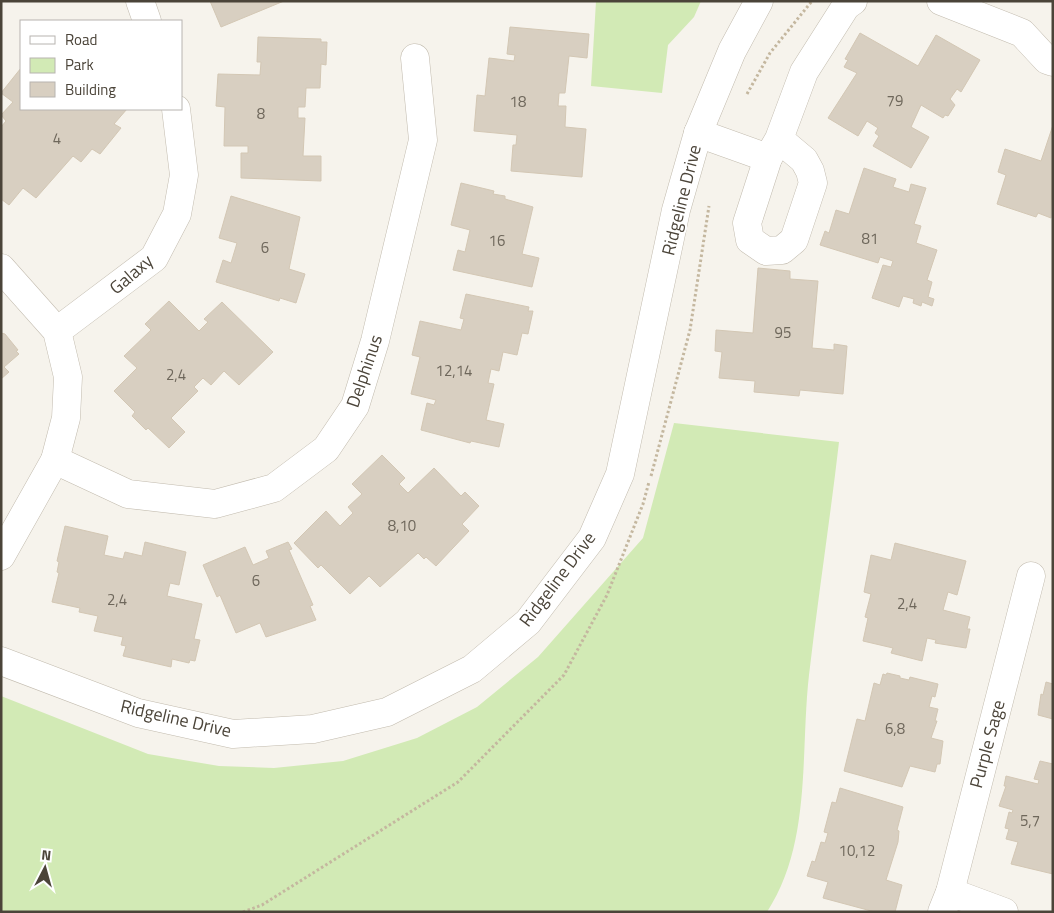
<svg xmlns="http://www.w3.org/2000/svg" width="1054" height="913" font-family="'Titillium Web',sans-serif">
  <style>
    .green { fill: #d2eab5 }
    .building { fill: #d8cfc1; stroke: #d3c7b4 }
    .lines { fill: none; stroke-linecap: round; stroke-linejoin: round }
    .minor-casing { stroke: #c2bbae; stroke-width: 29 }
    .path { stroke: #c4b79f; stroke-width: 3; stroke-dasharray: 2.5 2.5; stroke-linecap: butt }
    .minor { stroke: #fff; stroke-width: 28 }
    .labels { text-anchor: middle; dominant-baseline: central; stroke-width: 4; stroke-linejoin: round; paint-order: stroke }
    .number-label { font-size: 15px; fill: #6e675b }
    .street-label { font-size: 18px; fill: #4b4439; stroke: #fff }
  </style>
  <rect width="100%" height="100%" fill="#f6f3ec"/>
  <!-- green -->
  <g class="green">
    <polygon points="596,1 701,1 694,17 668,45 662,93 591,86"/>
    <path d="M674 423 839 442C830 520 818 597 809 675 800 754 812 843 767 912H1V696L148 754 219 766 274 768 343 761 417 738 477 707 538 657 643 538Z"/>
  </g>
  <!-- building -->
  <g class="building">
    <polygon points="210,1 284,1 221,27"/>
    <polygon points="510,27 589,34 587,58 569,56 565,93 559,93 558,106 566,106 565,127 586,129 582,177 511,171 513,145 516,145 517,135 474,131 477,95 485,96 489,58 514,61 515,55 507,54"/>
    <polygon points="860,33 918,66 936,35 980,60 961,92 957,89 950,99 955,105 948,116 945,115 943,118 921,105 911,127 929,137 911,168 873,146 879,136 875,133 878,128 867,121 858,136 828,118 857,73 844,67 848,60 845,59"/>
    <polygon points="258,37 321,39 321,42 327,42 326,65 321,64 320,88 306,88 305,107 298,107 298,118 305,118 303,156 321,156 321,181 241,178 241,153 248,153 248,146 224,146 225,107 216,106 218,74 260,75 261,62 257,62"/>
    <polygon points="21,68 21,109 127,109 114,124 121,128 100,154 92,149 81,162 73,156 36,198 23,188 9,205 1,199 1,127 6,121 1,115 13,102 1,93"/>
    <polygon points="1053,125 1051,218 1038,213 1036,217 997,204 1006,175 998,172 1005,149 1041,161"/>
    <polygon points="864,168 896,179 893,187 909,192 911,184 926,188 914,224 921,226 916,243 937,250 927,280 932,282 928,297 934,299 932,306 922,302 921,306 913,303 914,299 903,296 899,307 872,298 883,265 891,267 893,261 880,257 878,263 820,245 825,231 829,233 836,210 849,214"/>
    <polygon points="461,183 494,191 493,194 505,196 505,199 533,207 522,254 539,258 532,287 453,270 458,250 465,252 470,230 451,225"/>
    <polygon points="231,196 300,217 289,269 305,274 296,303 280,298 279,301 216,282 223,260 231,263 237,243 219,238"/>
    <polygon points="758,268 790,271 790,279 818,281 812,348 834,350 834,344 847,346 843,394 800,390 799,396 754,392 755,381 719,378 722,352 715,351 716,330 753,333"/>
    <polygon points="466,294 529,307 528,311 533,311 528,334 522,333 517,355 503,352 499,371 491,369 488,383 494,384 486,420 504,424 499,447 471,441 470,443 421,430 427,403 434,405 436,400 411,394 420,357 412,355 420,321 461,330 464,319 460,318"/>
    <polygon points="169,301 199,331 208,322 204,319 222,302 273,352 239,385 224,371 211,385 203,378 194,387 198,391 171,418 185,432 169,448 148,428 146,430 132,416 135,412 114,391 137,368 124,356 151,330 145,324"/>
    <polygon points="1,333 5,334 18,350 16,351 19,354 4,367 9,372 1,379"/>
    <polygon points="382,455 405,478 399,484 408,493 434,468 461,496 465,492 479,506 462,524 469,531 436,566 426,557 424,559 418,553 380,587 369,576 350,594 321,565 318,568 294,543 326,511 340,526 353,513 348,507 362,494 352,484"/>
    <polygon points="65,526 108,536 104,555 123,559 125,552 142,556 145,542 186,552 179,585 170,583 167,596 202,604 194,639 200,640 195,661 190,660 189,663 172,659 171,667 123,656 126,646 121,645 123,637 94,631 98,616 79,612 80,608 52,602 59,573 57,572 59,562 57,561"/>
    <polygon points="288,542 292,549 289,550 313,605 310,606 316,620 266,637 260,623 236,633 220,595 217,597 203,565 245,547 253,565 269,558 266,551"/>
    <polygon points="895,543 966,561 957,595 948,592 943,610 970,617 967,629 970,629 966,648 935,643 936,640 927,638 922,661 891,653 893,648 863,641 868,618 865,617 871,594 864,592 871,555 891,560"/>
    <polygon points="887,673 900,676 900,678 909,680 910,677 938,684 935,697 932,696 929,707 938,709 935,721 937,721 931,738 943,741 940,764 937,764 935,772 910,766 902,787 844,771 857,719 865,721 874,683 880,685 883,674 886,675"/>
    <polygon points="1046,682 1053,684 1053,719 1038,715 1041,694 1043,695"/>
    <polygon points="1040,761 1053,764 1053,874 1011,864 1018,842 1006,839 1009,829 1005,828 1009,812 1012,813 1013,810 999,806 1006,786 1004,786 1006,776 1038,784 1039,780 1034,779"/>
    <polygon points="840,788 903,807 897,830 899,831 898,842 886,880 902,885 895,912 875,912 823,898 828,882 807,876 812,861 815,862 821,842 825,843 828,833 824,832 832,802 836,803"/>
  </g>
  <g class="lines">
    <defs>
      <g id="minor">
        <polyline points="140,1 147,21"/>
        <polyline points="941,1 1022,33 1047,60 1053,62"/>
        <polyline points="698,133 768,158"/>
        <polyline points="779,139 804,160 810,171 813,183 794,240 782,250 766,251 750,240 747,223 768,158 779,139 804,72 846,6 853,1"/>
        <polyline points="1,268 57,331 68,377 66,418 55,460 1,556"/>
        <polyline points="57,331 154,258 177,214 184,175 176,109"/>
        <polyline points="55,460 128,494 215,504 274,488 326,449 355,406 375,341 423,140 415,58"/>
        <polyline points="1,661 138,713 233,734 313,729 387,712 472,669 528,622 592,538 620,474 676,210 698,133 732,51 759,1"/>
        <polyline points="950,892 1004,912"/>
        <polyline points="942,912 950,892 1031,576"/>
      </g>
    </defs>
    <!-- minor casing -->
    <use href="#minor" class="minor-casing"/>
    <!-- path -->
    <g class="path">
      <polyline points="747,94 770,53 812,1"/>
      <polyline points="651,476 690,330 709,206"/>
      <polyline points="243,912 262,905 458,782 564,675 607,595 643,504 649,482"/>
    </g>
    <!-- minor -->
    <use href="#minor" class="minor"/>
  </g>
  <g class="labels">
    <!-- number labels -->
    <g class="number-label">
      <text x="895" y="100">79</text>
      <text x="518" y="101">18</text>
      <text x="261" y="113">8</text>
      <text x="57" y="138">4</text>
      <text x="870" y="238">81</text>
      <text x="497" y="240">16</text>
      <text x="265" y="247">6</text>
      <text x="783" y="332">95</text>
      <text x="454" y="370">12,14</text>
      <text x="176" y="374">2,4</text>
      <text x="402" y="525">8,10</text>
      <text x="256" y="580">6</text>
      <text x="117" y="599">2,4</text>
      <text x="907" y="603">2,4</text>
      <text x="895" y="728">6,8</text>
      <text x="1030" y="820">5,7</text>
      <text x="857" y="850">10,12</text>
    </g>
    <!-- street labels -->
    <g class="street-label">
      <text transform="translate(681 200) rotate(-76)">Ridgeline Drive</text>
      <text transform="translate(131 274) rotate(-41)">Galaxy</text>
      <text transform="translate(364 371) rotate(-71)">Delphinus</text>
      <text transform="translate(557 579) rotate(-53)">Ridgeline Drive</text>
      <text transform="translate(176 718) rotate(13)">Ridgeline Drive</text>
      <text transform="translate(987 744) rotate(-75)">Purple Sage</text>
    </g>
  </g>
  <!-- border -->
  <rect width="1054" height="913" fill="none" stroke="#4b4439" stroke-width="5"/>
  <!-- legend -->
  <rect x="20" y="20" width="162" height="90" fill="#ffffff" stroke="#b7b4b0"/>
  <rect x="30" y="36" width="25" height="8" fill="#ffffff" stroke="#b7b4b0"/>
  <text x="65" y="45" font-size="15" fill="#4b4439">Road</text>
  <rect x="30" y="58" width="25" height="15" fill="#d2eab5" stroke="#b7b4b0"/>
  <text x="65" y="70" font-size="15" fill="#4b4439">Park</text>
  <rect x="30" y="82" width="25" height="15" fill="#d8cfc1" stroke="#b7b4b0"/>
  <text x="65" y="95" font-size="15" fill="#4b4439">Building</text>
  <!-- north arrow -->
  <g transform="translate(45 868) rotate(6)" stroke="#ffffff" stroke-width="4" paint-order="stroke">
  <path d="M0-4L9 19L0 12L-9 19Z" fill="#4b4439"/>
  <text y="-8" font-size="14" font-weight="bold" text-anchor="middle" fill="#4b4439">N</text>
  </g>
</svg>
